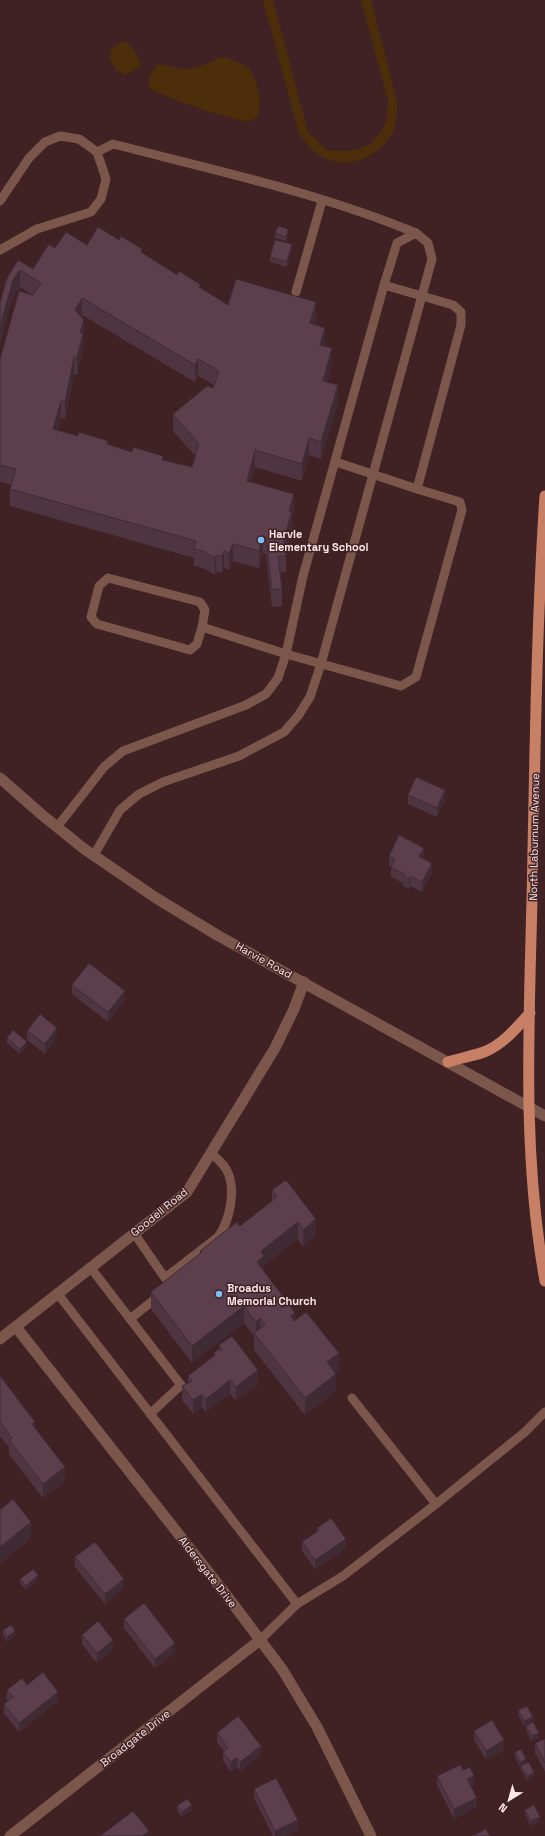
<svg xmlns="http://www.w3.org/2000/svg" width="545" height="1836" font-family="'Space Grotesk',sans-serif">
  <style>
    .green { fill: #4c2e0b }
    .lines { fill: none; stroke-linecap: round; stroke-linejoin: round }
    .service { stroke: #7a574a; stroke-width: 9 }
    .minor { stroke: #7a574a; stroke-width: 11 }
    .tertiary { stroke: #7a574a; stroke-width: 11 }
    .primary { stroke: #c77f65; stroke-width: 11 }
    .wall { fill: #4f3541; fill-rule: evenodd }
    .shaded-wall { fill: #402b35 }
    .building { fill: #5c3e4c; stroke: #402b35; fill-rule: evenodd }
    .poi-dot { fill: #7ebef9; stroke: #402124; stroke-width: 1.5 }
    .labels { text-anchor: middle; dominant-baseline: central; stroke-width: 3; stroke-linejoin: round; paint-order: stroke }
    .poi-label { font-size: 11px; font-weight: bold; fill: #fde7e8; stroke: #402124; text-anchor: start }
    .street-label { font-size: 11px; fill: #fde7e8; stroke: #402124 }
  </style>
  <rect width="100%" height="100%" fill="#402124"/>
  <!-- green -->
  <g class="green">
    <path d="M263 0H273L308 132 327 150 341 151 355 150 369 145 380 133 386 122 387 113 388 100 361 0H371L397 101C397 112 397 124 392 134 379 156 349 170 325 158 313 153 306 144 299 133Z"/>
    <path d="M123 41C131 44 141 58 141 66L124 76 120 70 117 71 109 57 112 55 110 53 111 49Z"/>
    <path d="M224 57C231 60 244 63 249 68 257 79 268 114 251 121 242 124 160 96 150 88 147 80 152 68 160 64 171 66 183 71 194 68 205 65 213 60 224 57Z"/>
  </g>
  <g class="lines">
    <!-- service -->
    <g class="service">
      <path d="M97 152 113 144C214 170 320 193 416 233"/>
      <polyline points="0,201 29,158 45,142 60,136 79,139 97,152 106,179 101,199 91,212 37,229 0,250"/>
      <polyline points="296,292 322,201"/>
      <polyline points="336,462 417,489"/>
      <polyline points="202,627 205,610 200,602 108,578 99,586 91,617 97,624 190,650 197,644 202,627 286,654 401,686 416,677 462,510 460,502 417,489 461,325 461,312 453,305 384,285"/>
      <polyline points="57,827 104,767 123,751 246,705 266,694 278,678 286,654 303,576 384,285 397,243 416,233 428,243 432,259 321,664 310,697 298,716 284,732 239,756 163,782 139,794 120,810 94,855"/>
      <path d="M134 1233 165 1278 218 1237C230 1221 237 1187 226 1169 222 1162 216 1158 211 1153"/>
      <polyline points="90,1267 181,1385 150,1414"/>
      <polyline points="58,1294 297,1604"/>
      <polyline points="130,1319 160,1295"/>
      <polyline points="352,1398 436,1504"/>
      <polyline points="260,1640 297,1604 343,1576 436,1504 525,1432 545,1412"/>
    </g>
    <!-- minor -->
    <g class="minor">
      <polyline points="16,1327 224,1592 282,1669 317,1727 371,1836"/>
      <polyline points="0,1339 187,1192 275,1048 294,1009 304,982"/>
      <polyline points="10,1836 260,1640"/>
    </g>
    <!-- tertiary -->
    <polyline class="tertiary" points="0,778 41,814 83,848 156,898 217,935 545,1116"/>
    <!-- primary -->
    <g class="primary">
      <path d="M545 496C536 630 535 764 532 899 529 1027 522 1154 545 1281"/>
      <path d="M448 1062C460 1058 473 1056 484 1052 503 1045 517 1027 530 1013"/>
    </g>
  </g>
  <!-- wall -->
  <g class="wall">
    <polygon points="275,233 288,234 286,241 275,238"/>
    <path d="M119 240 142 253 228 305 316 319 314 324 325 345V346L332 365 327 382 338 402 321 459 309 455 302 481 255 467 251 482 294 511 292 517V528L286 551V572L280 573 282 589V606L272 607 266 554 263 553 259 568 233 561 229 570 224 568 222 573 216 572 215 575 203 568 194 566V558L10 506V489L12 485 0 482V359L33 295 20 287 13 297 18 260 33 269 55 248 87 245ZM82 315 195 382 198 376 214 385 213 388 173 414V431L196 457 192 467 132 452 57 430 61 418 65 419 74 374 77 375 83 350V340L84 337 81 317Z"/>
    <polygon points="292,249 287,267 270,262 270,257"/>
    <polygon points="408,795 445,800 437,817 408,804"/>
    <polygon points="389,856 424,857 423,859 432,872 422,892 410,886 409,889 403,886 403,883 391,877 391,867 389,865"/>
    <polygon points="72,985 125,1000 108,1022 72,994"/>
    <polygon points="27,1031 57,1037 45,1054 27,1040"/>
    <polygon points="7,1038 27,1046 20,1054 7,1043"/>
    <polygon points="272,1190 316,1236 303,1247 298,1239 264,1265 264,1273 285,1306 295,1320 339,1370 335,1373 336,1391 305,1415 254,1350 254,1336 244,1323 192,1363 151,1309 151,1292 200,1254 200,1251 240,1226 272,1201"/>
    <polygon points="219,1345 258,1384 236,1401 230,1394 206,1412 202,1407 193,1414 182,1400 182,1386 188,1383 188,1376 214,1356 214,1353 219,1351"/>
    <polygon points="0,1377 65,1481 43,1498 9,1454 9,1447 0,1436"/>
    <polygon points="317,1528 346,1548 315,1569 302,1551 302,1542 317,1531"/>
    <polygon points="75,1557 124,1588 105,1604 75,1567"/>
    <polygon points="20,1579 38,1580 26,1590 20,1583"/>
    <polygon points="124,1619 175,1652 155,1668 124,1628"/>
    <polygon points="3,1630 15,1636 7,1642 3,1635"/>
    <polygon points="82,1635 113,1649 97,1663 82,1644"/>
    <polygon points="27,1685 58,1701 19,1732 4,1713 4,1704 8,1700 7,1699 7,1690"/>
    <polygon points="518,1710 533,1722 524,1726 518,1715"/>
    <polygon points="526,1726 539,1737 532,1741 526,1731"/>
    <polygon points="474,1731 504,1750 486,1760 474,1740"/>
    <polygon points="217,1733 261,1755 240,1771 237,1767 231,1772 223,1761 223,1752 224,1751 217,1742"/>
    <polygon points="545,1739 545,1772 535,1753 535,1743"/>
    <polygon points="515,1752 526,1763 534,1777 527,1781 521,1770 521,1766 520,1767 515,1757"/>
    <polygon points="463,1770 474,1785 471,1787 477,1807 454,1819 437,1785 437,1776"/>
    <polygon points="254,1789 298,1830 284,1836 273,1836 254,1798"/>
    <polygon points="177,1806 192,1810 182,1817 177,1811"/>
    <polygon points="525,1810 540,1821 531,1826 525,1814"/>
  </g>
  <!-- shaded-wall -->
  <g class="shaded-wall">
    <polygon points="288,229 288,234 286,241 286,237"/>
    <polygon points="292,244 292,249 287,267 287,262"/>
    <polygon points="20,270 20,287 13,297 0,344 0,327 13,280"/>
    <polygon points="82,298 82,315 75,327 75,310"/>
    <polygon points="316,302 316,319 310,340 310,323"/>
    <polygon points="84,320 84,337 83,340 83,350 77,375 77,358 80,332"/>
    <polygon points="325,328 325,345 320,362 320,345"/>
    <polygon points="332,348 332,365 323,398 323,381"/>
    <polygon points="74,357 74,374 65,419 65,402"/>
    <polygon points="198,359 198,376 195,382 195,365"/>
    <polygon points="338,385 338,402 321,459 321,442"/>
    <polygon points="61,401 61,418 53,446 53,429"/>
    <polygon points="309,438 309,455 302,481 302,464"/>
    <polygon points="255,450 255,467 247,498 247,481"/>
    <polygon points="294,494 294,511 292,517 292,528 284,556 284,539 289,511"/>
    <polygon points="263,536 263,553 259,568 259,551"/>
    <polygon points="233,544 233,561 229,570 229,553"/>
    <polygon points="224,551 224,568 222,573 222,556"/>
    <polygon points="216,555 216,572 215,575 215,558"/>
    <polygon points="445,790 445,800 437,817 437,808"/>
    <polygon points="424,848 424,857 419,866 419,857"/>
    <polygon points="432,863 432,872 422,892 422,882"/>
    <polygon points="410,876 410,886 409,889 409,879"/>
    <polygon points="125,991 125,1000 108,1022 108,1012"/>
    <polygon points="57,1028 57,1037 45,1054 45,1044"/>
    <polygon points="27,1042 27,1046 20,1054 20,1049"/>
    <polygon points="316,1219 316,1236 303,1247 303,1230"/>
    <polygon points="298,1222 298,1239 264,1265 264,1273 257,1262 261,1251"/>
    <polygon points="285,1299 285,1316 279,1303"/>
    <polygon points="244,1306 244,1323 192,1363 192,1346"/>
    <polygon points="295,1313 295,1330 291,1316"/>
    <polygon points="260,1318 260,1335 256,1336 256,1322"/>
    <polygon points="339,1353 339,1370 327,1379 327,1362"/>
    <polygon points="258,1370 258,1384 236,1401 236,1387"/>
    <polygon points="336,1374 336,1391 305,1415 305,1398"/>
    <polygon points="230,1380 230,1394 206,1412 206,1399"/>
    <polygon points="202,1394 202,1407 193,1414 193,1400"/>
    <polygon points="35,1422 35,1435 32,1424"/>
    <polygon points="65,1467 65,1481 43,1498 43,1484"/>
    <polygon points="31,1522 31,1539 0,1564 0,1547"/>
    <polygon points="346,1539 346,1548 315,1569 315,1560"/>
    <polygon points="38,1575 38,1580 26,1590 26,1586"/>
    <polygon points="124,1579 124,1588 105,1604 105,1594"/>
    <polygon points="15,1631 15,1636 7,1642 7,1637"/>
    <polygon points="113,1640 113,1649 97,1663 97,1653"/>
    <polygon points="175,1643 175,1652 155,1668 155,1659"/>
    <polygon points="58,1692 58,1701 19,1732 19,1723"/>
    <polygon points="533,1717 533,1722 524,1726 524,1721"/>
    <polygon points="539,1733 539,1737 532,1741 532,1736"/>
    <polygon points="504,1740 504,1750 486,1760 486,1751"/>
    <polygon points="261,1746 261,1755 240,1771 240,1762"/>
    <polygon points="237,1758 237,1767 231,1772 231,1762"/>
    <polygon points="526,1759 526,1764 520,1767 520,1762"/>
    <polygon points="534,1773 534,1777 527,1781 527,1776"/>
    <polygon points="474,1776 474,1785 467,1789 467,1779"/>
    <polygon points="477,1798 477,1807 454,1819 454,1809"/>
    <polygon points="192,1805 192,1810 182,1817 182,1812"/>
    <polygon points="540,1817 540,1821 531,1826 531,1821"/>
    <polygon points="298,1820 298,1830 284,1836 275,1836 275,1831"/>
    <polygon points="149,1831 149,1836 142,1836"/>
  </g>
  <!-- building -->
  <g class="building">
    <polygon points="278,226 288,229 286,237 275,233"/>
    <path d="M98 227 119 240 121 236 142 249 141 252 177 275 179 271 201 285 199 287 228 305 236 279 316 302 310 323 325 328 320 345 332 348 323 381 338 385 321 442 309 438 302 464 255 450 247 481 294 494 289 511H292L284 539 286 556H278L282 589 272 590 266 537 263 536 259 551 233 544 229 553 224 551 222 556 216 555 215 558 203 551 194 549 196 541 10 489 16 469 0 465V359L19 291 33 295 41 283 20 270 13 280 0 327V302L7 278 18 260 33 269 49 244 55 248 66 232 87 245ZM82 298 195 365 198 359 219 371 213 388 207 386 173 414 199 444 192 467 162 460 163 456 133 447 132 452 107 444 108 441 79 432 78 436 53 429 61 401 65 402 74 357 77 358 83 333 80 332 84 320 75 310Z"/>
    <polygon points="275,240 292,244 287,262 270,257"/>
    <polygon points="416,777 445,790 437,808 408,795"/>
    <polygon points="399,835 424,848 419,857 432,863 422,882 410,876 409,879 403,876 404,874 391,867 395,859 389,856"/>
    <polygon points="89,963 125,991 108,1012 72,985"/>
    <polygon points="40,1014 57,1028 45,1044 27,1031"/>
    <polygon points="13,1030 27,1042 20,1049 7,1038"/>
    <polygon points="286,1180 316,1219 303,1230 298,1222 261,1251 264,1256 257,1262 285,1299 279,1303 282,1308 288,1304 295,1313 291,1316 294,1321 306,1312 339,1353 327,1362 336,1374 305,1398 254,1333 265,1325 260,1318 256,1322 244,1306 192,1346 151,1292 202,1252 200,1251 237,1222 240,1226 277,1197 272,1190"/>
    <polygon points="232,1336 258,1370 236,1387 230,1380 206,1399 202,1394 193,1400 182,1386 192,1381 188,1376 215,1355 214,1353 218,1349 219,1351 222,1349 219,1345"/>
    <polygon points="0,1377 1,1377 35,1422 32,1424 65,1467 43,1484 9,1440 12,1438 0,1422"/>
    <polygon points="13,1499 31,1522 0,1547 0,1510"/>
    <polygon points="331,1518 346,1539 315,1560 302,1542 319,1530 317,1528"/>
    <polygon points="95,1542 124,1579 105,1594 75,1557"/>
    <polygon points="33,1569 38,1575 26,1586 20,1579"/>
    <polygon points="144,1603 175,1643 155,1659 124,1619"/>
    <polygon points="98,1621 113,1640 97,1653 82,1635"/>
    <polygon points="11,1625 15,1631 7,1637 3,1630"/>
    <polygon points="43,1672 58,1692 19,1723 4,1704 13,1697 7,1690 22,1678 27,1685"/>
    <polygon points="527,1706 533,1717 524,1721 518,1710"/>
    <polygon points="238,1716 261,1746 240,1762 237,1758 231,1762 223,1752 228,1748 217,1733"/>
    <polygon points="492,1720 504,1740 486,1751 474,1731"/>
    <polygon points="533,1722 539,1733 532,1736 526,1726"/>
    <polygon points="545,1739 545,1763 535,1743"/>
    <polygon points="521,1749 526,1759 520,1762 515,1752"/>
    <polygon points="529,1762 534,1773 527,1776 521,1766"/>
    <polygon points="460,1765 463,1770 470,1767 474,1776 467,1779 477,1798 454,1809 437,1776"/>
    <polygon points="276,1778 298,1820 275,1831 254,1789"/>
    <polygon points="187,1799 192,1805 182,1812 177,1806"/>
    <polygon points="534,1805 540,1817 531,1821 525,1810"/>
    <polygon points="133,1811 149,1831 142,1836 100,1836"/>
    <polygon points="486,1829 490,1836 472,1836"/>
  </g>
  <!-- markers -->
  <g class="poi-dot">
    <circle cx="261" cy="540" r="4"/>
    <circle cx="219" cy="1294" r="4"/>
  </g>
  <g class="labels">
    <!-- poi labels -->
    <g class="poi-label">
      <text x="269" y="534">Harvie<tspan x="269" dy="13">Elementary School</tspan></text>
      <text x="227" y="1288">Broadus<tspan x="227" dy="13">Memorial Church</tspan></text>
    </g>
    <!-- street labels -->
    <g class="street-label">
      <text transform="translate(534 837) rotate(-89)">North Laburnum Avenue</text>
      <text transform="translate(264 960) rotate(29)">Harvie Road</text>
      <text transform="translate(159 1212) rotate(-39)">Goodell Road</text>
      <text transform="translate(208 1572) rotate(52)">Aldersgate Drive</text>
      <text transform="translate(135 1738) rotate(-38)">Broadgate Drive</text>
    </g>
  </g>
  <!-- north arrow -->
  <g transform="translate(509 1800) rotate(217)" stroke="#402124" stroke-width="3" paint-order="stroke">
  <path d="M0-3L7 15L0 10L-7 15Z" fill="#fde7e8"/>
  <text y="-6" font-size="11" font-weight="bold" text-anchor="middle" fill="#fde7e8">N</text>
  </g>
</svg>
